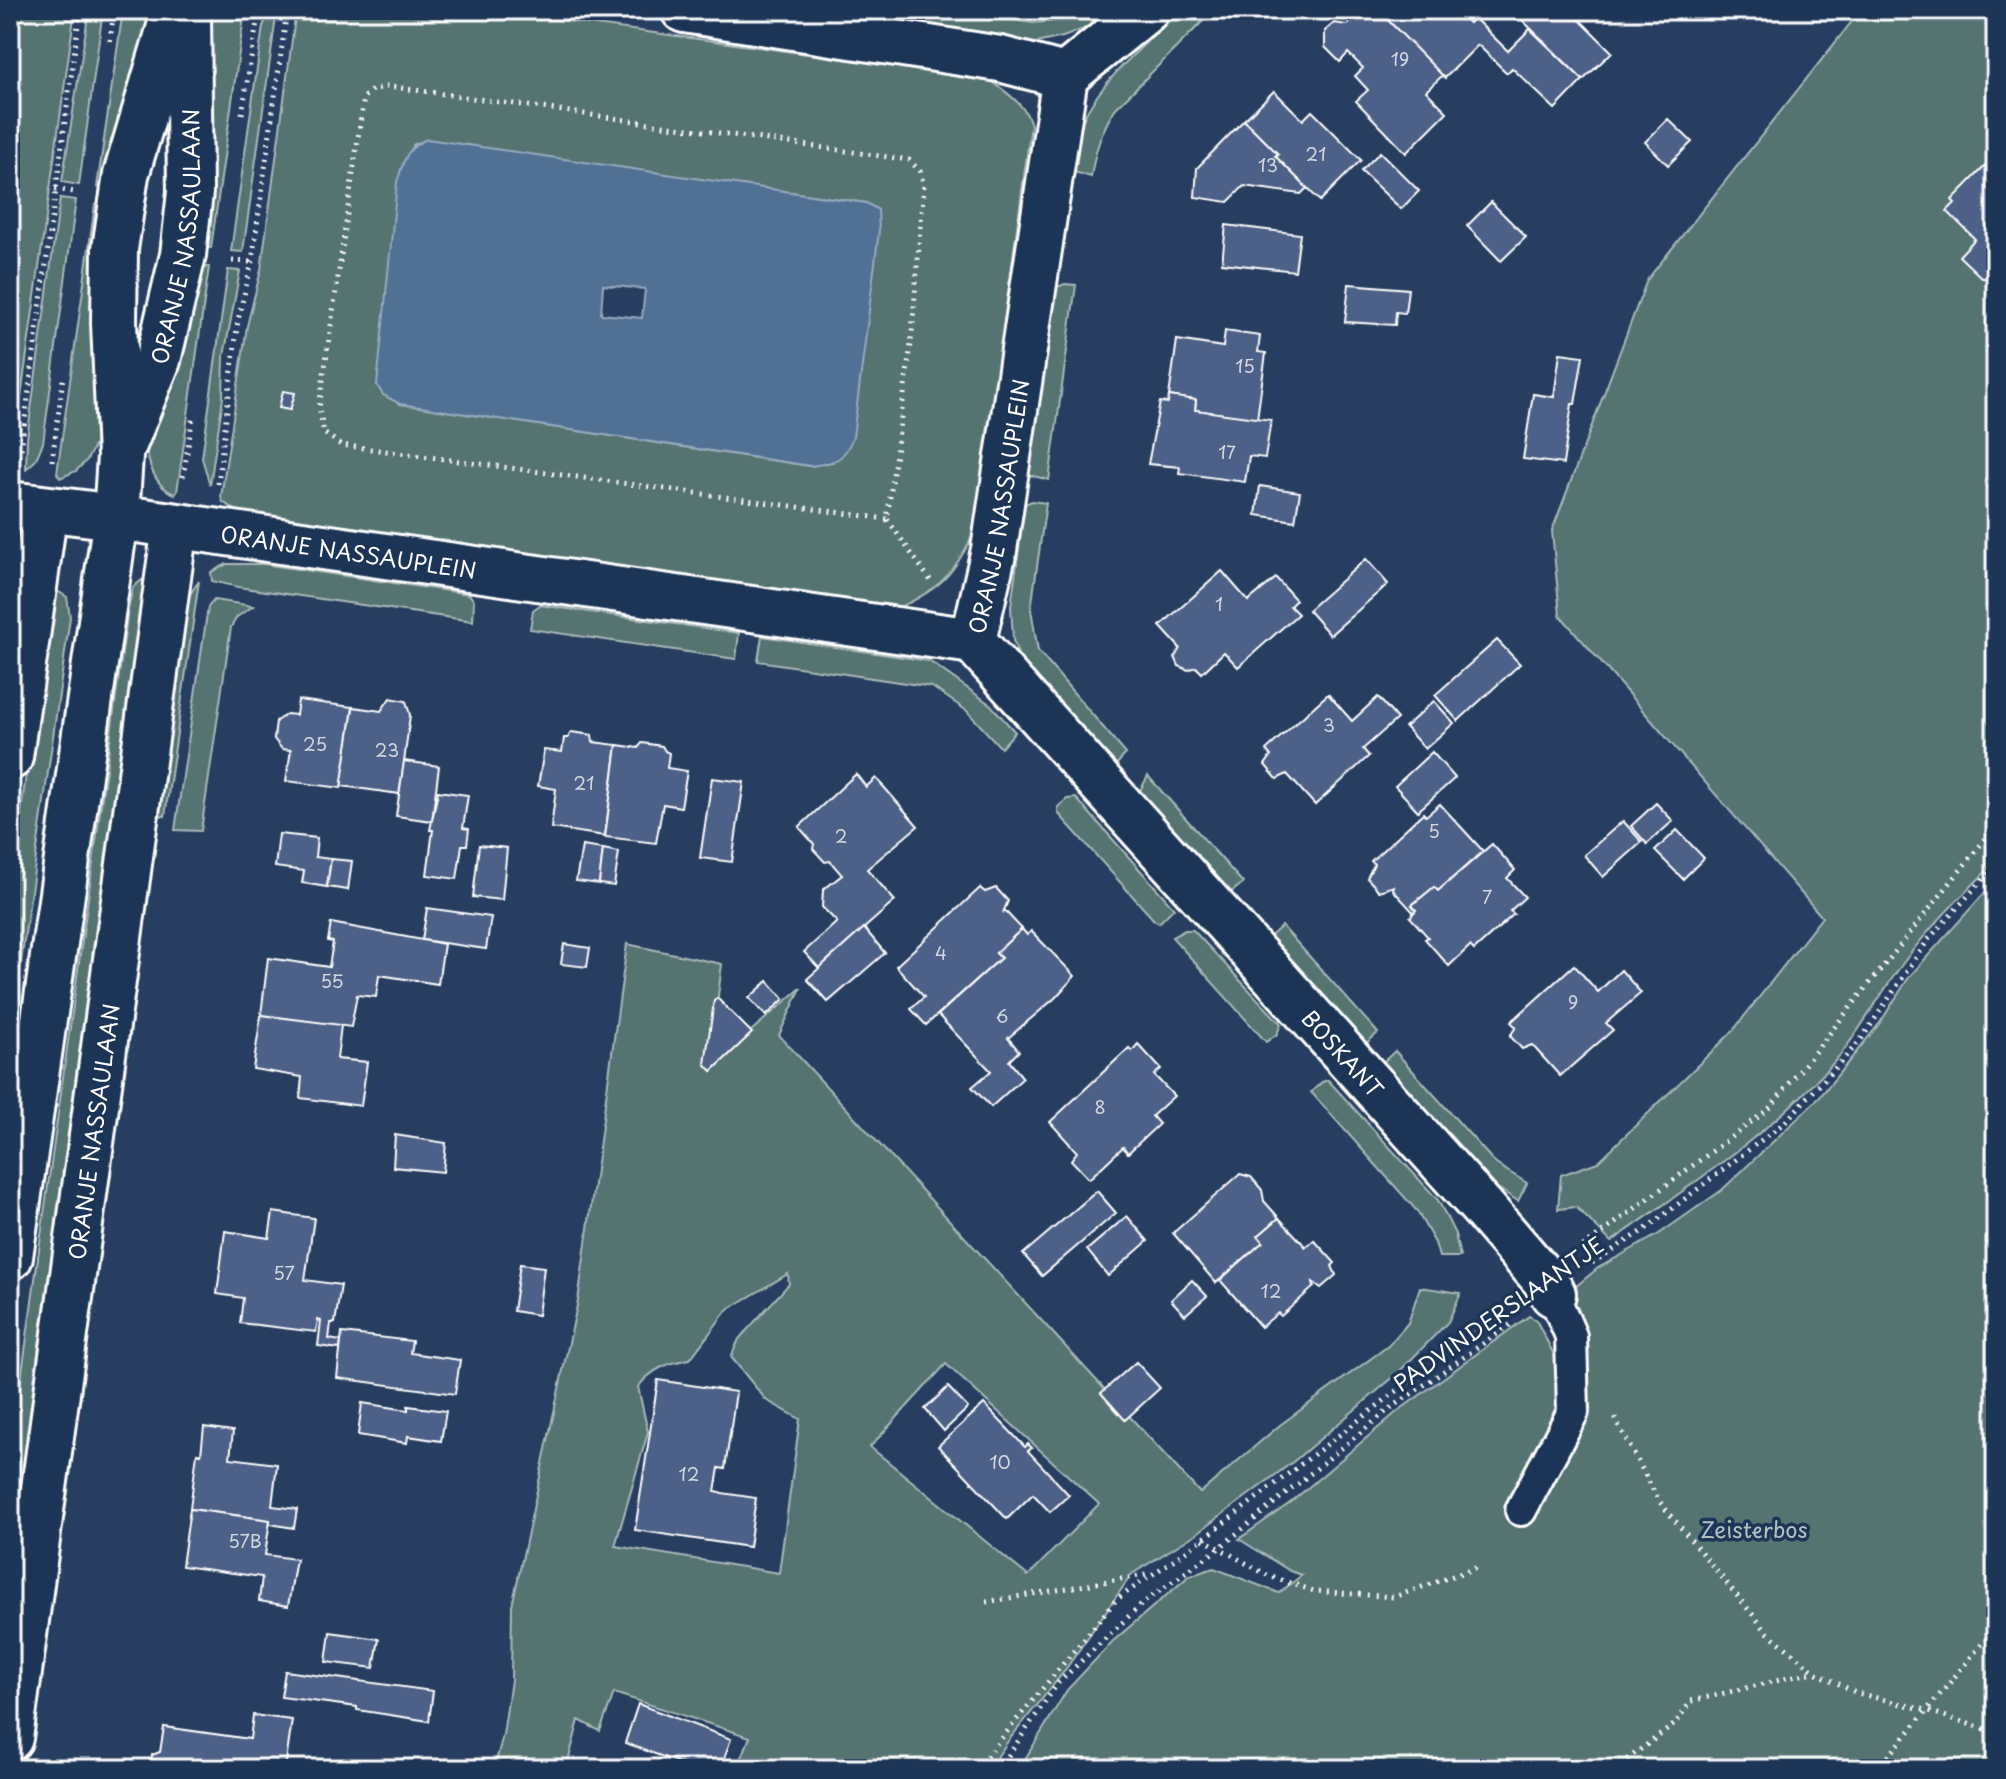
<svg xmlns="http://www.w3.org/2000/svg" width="2006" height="1779" font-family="'Playpen Sans',sans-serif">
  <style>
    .green { fill: #557371; stroke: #aab9b8; stroke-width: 2; fill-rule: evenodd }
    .water { fill: #517194; stroke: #97aabf; stroke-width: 2; fill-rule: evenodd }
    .building { fill: #4d6087; stroke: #fff; stroke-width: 2 }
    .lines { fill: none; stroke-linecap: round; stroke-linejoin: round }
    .service-casing { stroke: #fff; stroke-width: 36 }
    .minor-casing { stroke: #fff; stroke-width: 50 }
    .tertiary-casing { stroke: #fff; stroke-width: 50 }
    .path { stroke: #fff; stroke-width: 5; stroke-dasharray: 2 6; stroke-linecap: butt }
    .service { stroke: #1d3557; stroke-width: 30 }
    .minor { stroke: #1d3557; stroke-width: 44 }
    .tertiary { stroke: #1d3557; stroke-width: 44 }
    .labels { text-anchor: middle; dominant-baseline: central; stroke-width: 7; stroke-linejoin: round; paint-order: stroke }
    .number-label { font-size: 18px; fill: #d2d7e1 }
    .street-label { font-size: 22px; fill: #fff; stroke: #1d3557 }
    .park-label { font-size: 22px; fill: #b2c0bf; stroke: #1d3557 }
  </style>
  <rect width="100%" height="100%" fill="#273e61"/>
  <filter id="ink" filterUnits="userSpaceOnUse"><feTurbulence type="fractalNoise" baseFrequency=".0125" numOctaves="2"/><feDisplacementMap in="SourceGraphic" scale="16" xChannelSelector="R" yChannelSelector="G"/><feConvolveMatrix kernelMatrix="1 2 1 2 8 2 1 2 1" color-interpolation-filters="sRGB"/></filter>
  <g filter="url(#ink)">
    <!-- green -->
    <g class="green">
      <polygon points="10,10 75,10 10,475"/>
      <polygon points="89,10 103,10 79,185 62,182"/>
      <polygon points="123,10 154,10 110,190 97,187"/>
      <polygon points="215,10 245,10 211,248 197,247 206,30"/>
      <polygon points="271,10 277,10 243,252 231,251 263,26"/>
      <path d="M296 10H487L989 79C1005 92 1026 104 1031 125L976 529C954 575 939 591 891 611L240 513 223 502 221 497 247 326 261 270ZM426 140 866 203 878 210 833 462 810 466 400 404 413 145Z"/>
      <polygon points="877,10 946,10 1033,23 1054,21 1083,10 1117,10 1099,23 1063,37 1036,43 885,20"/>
      <path d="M1181 10 1212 12 1115 109C1101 131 1095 151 1091 177L1071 171C1073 154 1076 138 1082 122 1100 80 1149 41 1181 10Z"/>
      <path d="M1861 10H1996V862C1962 895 1929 927 1901 966 1876 1000 1856 1039 1827 1070 1764 1138 1685 1189 1611 1242L1576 1207 1558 1209 1561 1175 1598 1162 1732 1032 1822 917 1560 615 1552 531 1647 280Z"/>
      <polygon points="60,198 76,200 43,443 35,461 26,469 27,439"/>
      <polygon points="95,205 109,207 97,395 97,440 87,460 76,471 60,478 57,473"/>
      <path d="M193 265 209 267 177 492 175 494C158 489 150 469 147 453Z"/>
      <polygon points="228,270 240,271 224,356 223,398 210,485 202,458"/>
      <polygon points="1065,284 1076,285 1049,480 1029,475 1054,288"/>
      <polygon points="1032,501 1046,503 1031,609 1038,651 1126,754 1115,766 1021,663 1013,640 1011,606 1025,504"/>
      <polygon points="227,564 263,564 469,594 474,601 473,621 238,587 212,581 211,572"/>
      <polygon points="142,580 153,593 10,1597 10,1459 128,610 133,587"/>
      <polygon points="199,581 165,816 151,814 184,603"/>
      <polygon points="59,592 67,597 70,617 10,1040 10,891 42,659 54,593"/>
      <polygon points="214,600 253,606 237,617 231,627 201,831 175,830 208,607"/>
      <polygon points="540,605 739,633 736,659 530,629 533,610"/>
      <polygon points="762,636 929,661 991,705 1015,732 1001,748 967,711 932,687 758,661"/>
      <polygon points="1148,776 1243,883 1233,891 1225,892 1136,798"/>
      <polygon points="1076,798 1174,908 1159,923 1154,920 1058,813 1058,807 1067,799"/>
      <polygon points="1996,880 1996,1769 1019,1769 1067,1690 1113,1641 1189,1576 1214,1568 1279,1593 1302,1575 1290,1571 1239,1539 1290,1503 1398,1411 1529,1316 1536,1320 1562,1370 1589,1349 1576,1320 1569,1292 1598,1268 1659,1234 1722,1190 1819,1098 1880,1023 1909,977"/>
      <polygon points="1282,926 1378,1033 1363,1046 1265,941"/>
      <polygon points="1185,930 1193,930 1281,1024 1277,1034 1266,1042 1172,937"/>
      <path d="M627 944 722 964 709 1067 801 988 779 1035 1200 1493 1280 1425 1388 1346 1408 1323 1420 1287 1461 1293 1448 1322 1396 1375 1294 1461 1196 1534 1132 1574 1063 1673 1008 1741 989 1769H737L750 1737 614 1693 600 1731 579 1720 566 1769H494L503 1735 511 1680 512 1606 578 1301ZM788 1274 789 1284 739 1339 731 1357 766 1400 800 1419 779 1573 615 1546 648 1432 638 1387C652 1369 667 1363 690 1359L727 1310ZM946 1364 1099 1504 1028 1576 870 1447Z"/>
      <polygon points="1395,1051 1496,1164 1527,1183 1518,1201 1480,1177 1382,1063"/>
      <polygon points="1328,1080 1438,1200 1455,1234 1460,1257 1439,1257 1435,1243 1417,1211 1311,1092 1322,1082"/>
    </g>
    <!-- water -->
    <path class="water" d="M427 139 866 203 878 210 879 231 853 437C843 462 835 462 811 466L400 404 383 395 377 385 397 182C404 161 405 148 427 139ZM603 285 645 289 642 318 601 314Z"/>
    <!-- building -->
    <g class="building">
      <polygon points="1362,10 1378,10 1443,75 1426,91 1447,112 1406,153 1356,101 1368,90 1355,76 1363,68 1348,53 1340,62 1325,47 1325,31 1334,23 1347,25"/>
      <polygon points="1378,10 1456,10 1469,23 1474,18 1508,51 1530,29 1583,80 1555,109 1512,68 1507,73 1478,45 1445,78"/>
      <polygon points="1512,10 1578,10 1580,12 1577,17 1612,52 1583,80"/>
      <polygon points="1274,91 1303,120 1312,111 1361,160 1320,201 1275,156 1278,154 1244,120"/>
      <polygon points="1668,119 1692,142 1668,165 1645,142"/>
      <polygon points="1244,120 1278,154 1275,156 1307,188 1301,194 1244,186 1228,202 1195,197 1197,168"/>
      <polygon points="1380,152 1419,191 1401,209 1361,171"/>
      <polygon points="1996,155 1996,275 1993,278 1982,278 1959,256 1975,239 1947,211 1955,203 1952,200"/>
      <polygon points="1491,202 1526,237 1501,261 1467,226"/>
      <polygon points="1226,225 1300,234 1295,271 1222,263"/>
      <polygon points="1349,284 1408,289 1405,313 1396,312 1395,325 1345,322"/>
      <polygon points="1225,331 1260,336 1258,352 1266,353 1257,419 1195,410 1196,400 1169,396 1177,340 1223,347"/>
      <polygon points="1560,353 1583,356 1575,404 1572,404 1563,464 1523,459 1533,394 1554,397"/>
      <polygon points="283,391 295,393 290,410 279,408"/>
      <polygon points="1169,396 1196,400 1195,410 1271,420 1265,458 1249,456 1245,482 1179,473 1180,467 1148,464 1160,402 1168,403"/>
      <polygon points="1260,486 1300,492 1295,521 1256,515"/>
      <polygon points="1366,559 1388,584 1330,635 1308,610"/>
      <polygon points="1222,571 1248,601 1276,578 1296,600 1290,606 1298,614 1238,667 1224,652 1202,673 1196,667 1188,670 1179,666 1175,657 1180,648 1160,626"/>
      <polygon points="1497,640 1520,664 1458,721 1435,695"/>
      <polygon points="1328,694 1352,721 1378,697 1397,719 1363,749 1369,756 1315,805 1287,774 1277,779 1265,765 1271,756 1266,750"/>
      <polygon points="390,698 406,701 410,715 400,794 341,786 353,707 381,711"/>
      <polygon points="298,700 353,707 341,788 286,781 291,750 282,749 274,739 276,721 287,714 296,715"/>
      <polygon points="1434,701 1454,723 1425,749 1405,727"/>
      <polygon points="571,732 592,735 593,742 617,745 605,836 551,828 556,789 538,786 544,750 562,752 564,738 568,738"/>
      <polygon points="642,743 662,746 665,751 669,753 667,768 687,771 681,807 663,804 656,843 605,837 617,745 638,748"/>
      <polygon points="1432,752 1455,778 1418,811 1395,786"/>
      <polygon points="404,761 439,766 432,821 396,816"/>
      <polygon points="856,774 866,787 876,778 918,826 867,869 895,901 819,968 804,952 837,922 822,907 823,890 842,875 830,861 825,862 813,849 814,844 799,827"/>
      <polygon points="712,778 744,782 732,862 700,858"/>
      <polygon points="438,791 468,795 463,828 469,829 467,845 462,845 457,879 427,875 433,830 430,830"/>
      <polygon points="1656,803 1673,821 1647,844 1631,826"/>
      <polygon points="1440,804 1483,851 1438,891 1434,887 1412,905 1416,910 1414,913 1393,890 1394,886 1379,891 1367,878 1374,864 1371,861 1423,813 1426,816"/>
      <polygon points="1623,821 1642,842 1603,877 1584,855"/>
      <polygon points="1677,830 1704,858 1683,879 1655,851"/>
      <polygon points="279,834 317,838 315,857 331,859 327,887 302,883 304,871 275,867"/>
      <polygon points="1492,844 1515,870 1507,878 1525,897 1510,911 1514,914 1474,950 1470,946 1449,966 1425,939 1428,937 1410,917 1416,910 1412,905 1434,887 1438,891"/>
      <polygon points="479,845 507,848 502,900 473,897"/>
      <polygon points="582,846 603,849 599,884 576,881"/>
      <polygon points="603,849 619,852 614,886 599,884"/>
      <polygon points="331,859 352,861 348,890 327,887"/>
      <polygon points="980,888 985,892 996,888 1008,901 1003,913 1005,911 1022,929 996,953 1001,958 926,1025 911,1009 924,997 896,966"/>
      <polygon points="427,908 491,917 486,949 422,940"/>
      <polygon points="331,923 444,944 438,984 379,975 376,997 357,995 351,1027 261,1015 268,958 329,967 333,942 328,941"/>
      <polygon points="864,928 885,953 828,1002 807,979"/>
      <polygon points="1022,929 1027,935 1031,931 1075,976 1055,998 1008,1038 1019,1051 1009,1061 1023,1078 991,1107 972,1087 991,1071 938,1015 1001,958 996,953"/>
      <polygon points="564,944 590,948 587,967 561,964"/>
      <polygon points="1574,965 1598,992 1621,970 1641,993 1606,1023 1613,1030 1560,1076 1532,1045 1522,1049 1510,1036 1516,1027 1511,1022"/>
      <polygon points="768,981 784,999 766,1016 749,998"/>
      <polygon points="717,998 752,1033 712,1071 705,1064 714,1001"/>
      <polygon points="261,1015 341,1025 337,1059 367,1062 361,1106 300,1098 302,1077 253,1069"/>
      <polygon points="1138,1044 1161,1069 1154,1075 1174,1096 1152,1116 1159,1124 1128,1153 1123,1147 1089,1179 1071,1160 1077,1152 1050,1122 1129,1048 1132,1051"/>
      <polygon points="395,1135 446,1143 443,1172 393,1167"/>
      <polygon points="1240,1174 1251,1177 1262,1190 1264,1201 1279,1218 1258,1236 1263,1242 1216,1283 1173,1233"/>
      <polygon points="1097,1191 1116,1213 1042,1276 1023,1254"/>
      <polygon points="273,1212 314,1218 305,1280 341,1285 335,1323 331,1323 329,1339 341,1341 340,1349 318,1346 321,1321 318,1320 316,1332 240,1323 243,1298 217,1294 225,1231 269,1238"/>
      <polygon points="1127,1216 1148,1241 1108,1276 1087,1250"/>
      <polygon points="1279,1218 1306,1247 1314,1240 1335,1263 1332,1266 1336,1275 1321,1288 1313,1282 1314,1287 1281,1316 1278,1313 1261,1327 1220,1280 1263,1242 1258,1236"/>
      <polygon points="520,1264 544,1267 538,1315 513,1311"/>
      <polygon points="1192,1280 1207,1296 1185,1315 1171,1300"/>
      <polygon points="342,1333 412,1341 410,1353 460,1360 455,1394 337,1378"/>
      <polygon points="1136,1362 1160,1388 1125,1420 1101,1393"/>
      <polygon points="658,1380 736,1392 725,1469 719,1468 715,1492 756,1498 749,1547 635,1530"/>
      <polygon points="948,1387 968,1408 944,1431 925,1409"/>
      <polygon points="362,1403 408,1410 408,1406 446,1411 441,1441 408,1436 407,1443 358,1435"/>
      <polygon points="984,1404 1025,1447 1028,1444 1032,1448 1028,1451 1069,1495 1050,1512 1033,1494 1007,1519 938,1446"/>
      <polygon points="204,1427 233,1431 230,1458 277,1464 272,1506 297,1509 294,1528 270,1524 270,1520 190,1509 197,1453 201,1454"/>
      <polygon points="190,1509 270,1520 265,1555 296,1559 288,1606 259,1601 262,1577 182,1566"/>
      <polygon points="330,1632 379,1639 374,1668 326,1662"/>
      <polygon points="285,1671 433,1691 429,1721 357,1710 357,1707 281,1697"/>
      <polygon points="638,1704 731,1739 720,1769 696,1769 625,1743"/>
      <polygon points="253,1715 292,1720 285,1769 157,1769 151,1764 152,1755 160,1752 164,1727 250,1739"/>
    </g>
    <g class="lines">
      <defs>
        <polyline id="service" points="1521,1510 1573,1412 1571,1336 1553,1294"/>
        <g id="minor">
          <polyline points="1065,76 1146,10"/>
          <path id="s1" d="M10 504 116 517 973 641 994 550 1065 76 1000 59 684 10"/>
          <path id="s2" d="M973 641 1483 1208 1545 1280 1553 1294"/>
          <polyline points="10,757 45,509"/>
          <path id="s3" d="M10 1738 175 526"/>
        </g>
        <g id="tertiary">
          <path id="s4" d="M125 442 158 360 183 255 190 192 188 13"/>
          <polyline points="10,1257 116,517 120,456 114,323 115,249 126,175 175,10"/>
        </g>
      </defs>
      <!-- service casing -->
      <use href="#service" class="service-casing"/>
      <!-- minor casing -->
      <use href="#minor" class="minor-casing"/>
      <!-- tertiary casing -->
      <use href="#tertiary" class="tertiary-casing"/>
      <!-- path -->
      <g class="path">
        <polyline points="110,41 114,10"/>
        <polyline points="242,114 259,10"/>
        <polyline points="55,189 74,192"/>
        <polyline points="232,261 252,262"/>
        <polyline points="20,457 80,10"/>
        <polyline points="52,461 63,379"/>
        <polyline points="1996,473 1988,498 1996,607"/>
        <polyline points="183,477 193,416"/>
        <polyline points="218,484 238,320 252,262 287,10"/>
        <polyline points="887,519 341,445 324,433 319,408 364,97 372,90 387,86 909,160 920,171 924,185 911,344 887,519 933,584"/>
        <polyline points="1583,1247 1769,1109 1987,837 1996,831"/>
        <polyline points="1592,1263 1643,1231 1785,1122 1860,1041 1928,940 1996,865"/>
        <polyline points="1615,1418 1659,1501 1767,1632 1815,1672 1857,1693 1926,1710 1996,1733"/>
        <polyline points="1203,1539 1269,1576 1314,1591 1394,1597 1481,1566"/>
        <polyline points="986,1602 1150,1574"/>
        <polyline points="976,1769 1116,1600 1203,1539 1503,1310"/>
        <polyline points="999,1769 1058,1683 1143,1603 1218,1549 1387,1411 1514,1322"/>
        <polyline points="1614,1769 1675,1724 1691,1701 1814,1672"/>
        <polyline points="1878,1769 1996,1627"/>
      </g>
      <!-- service -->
      <use href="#service" class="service"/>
      <!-- minor -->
      <use href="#minor" class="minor"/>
      <!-- tertiary -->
      <use href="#tertiary" class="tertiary"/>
    </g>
  </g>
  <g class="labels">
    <!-- number labels -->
    <g class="number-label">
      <text x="1400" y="58">19</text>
      <text x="1316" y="153">21</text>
      <text x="1268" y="164">13</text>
      <text x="1245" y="365">15</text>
      <text x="1227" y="451">17</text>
      <text x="1219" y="603">1</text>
      <text x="1329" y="724">3</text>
      <text x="315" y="743">25</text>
      <text x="387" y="749">23</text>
      <text x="584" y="782">21</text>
      <text x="1434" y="830">5</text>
      <text x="841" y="835">2</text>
      <text x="1487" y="896">7</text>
      <text x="941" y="952">4</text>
      <text x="332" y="980">55</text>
      <text x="1573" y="1001">9</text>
      <text x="1002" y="1015">6</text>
      <text x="1100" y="1106">8</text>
      <text x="284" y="1272">57</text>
      <text x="1271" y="1290">12</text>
      <text x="1000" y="1461">10</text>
      <text x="689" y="1473">12</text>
      <text x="245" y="1540">57B</text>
    </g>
    <!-- street labels -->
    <g class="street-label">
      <text stroke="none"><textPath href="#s4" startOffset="214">ORANJE NASSAULAAN</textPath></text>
      <text stroke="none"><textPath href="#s1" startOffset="1110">ORANJE NASSAUPLEIN</textPath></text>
      <text stroke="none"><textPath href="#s1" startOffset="342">ORANJE NASSAUPLEIN</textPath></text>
      <text stroke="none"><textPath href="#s2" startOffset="554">BOSKANT</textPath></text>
      <text stroke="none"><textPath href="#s3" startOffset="612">ORANJE NASSAULAAN</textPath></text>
      <text transform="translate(1498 1313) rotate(-35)">PADVINDERSLAANTJE</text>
    </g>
    <!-- park labels -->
    <g class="park-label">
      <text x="1754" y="1528">Zeisterbos</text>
    </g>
  </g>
  <!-- margin -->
  <rect width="2006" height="1779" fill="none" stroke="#1d3557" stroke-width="40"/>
  <rect x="20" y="20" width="1966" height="1739" fill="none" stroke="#fff" stroke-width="3" filter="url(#ink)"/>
</svg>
